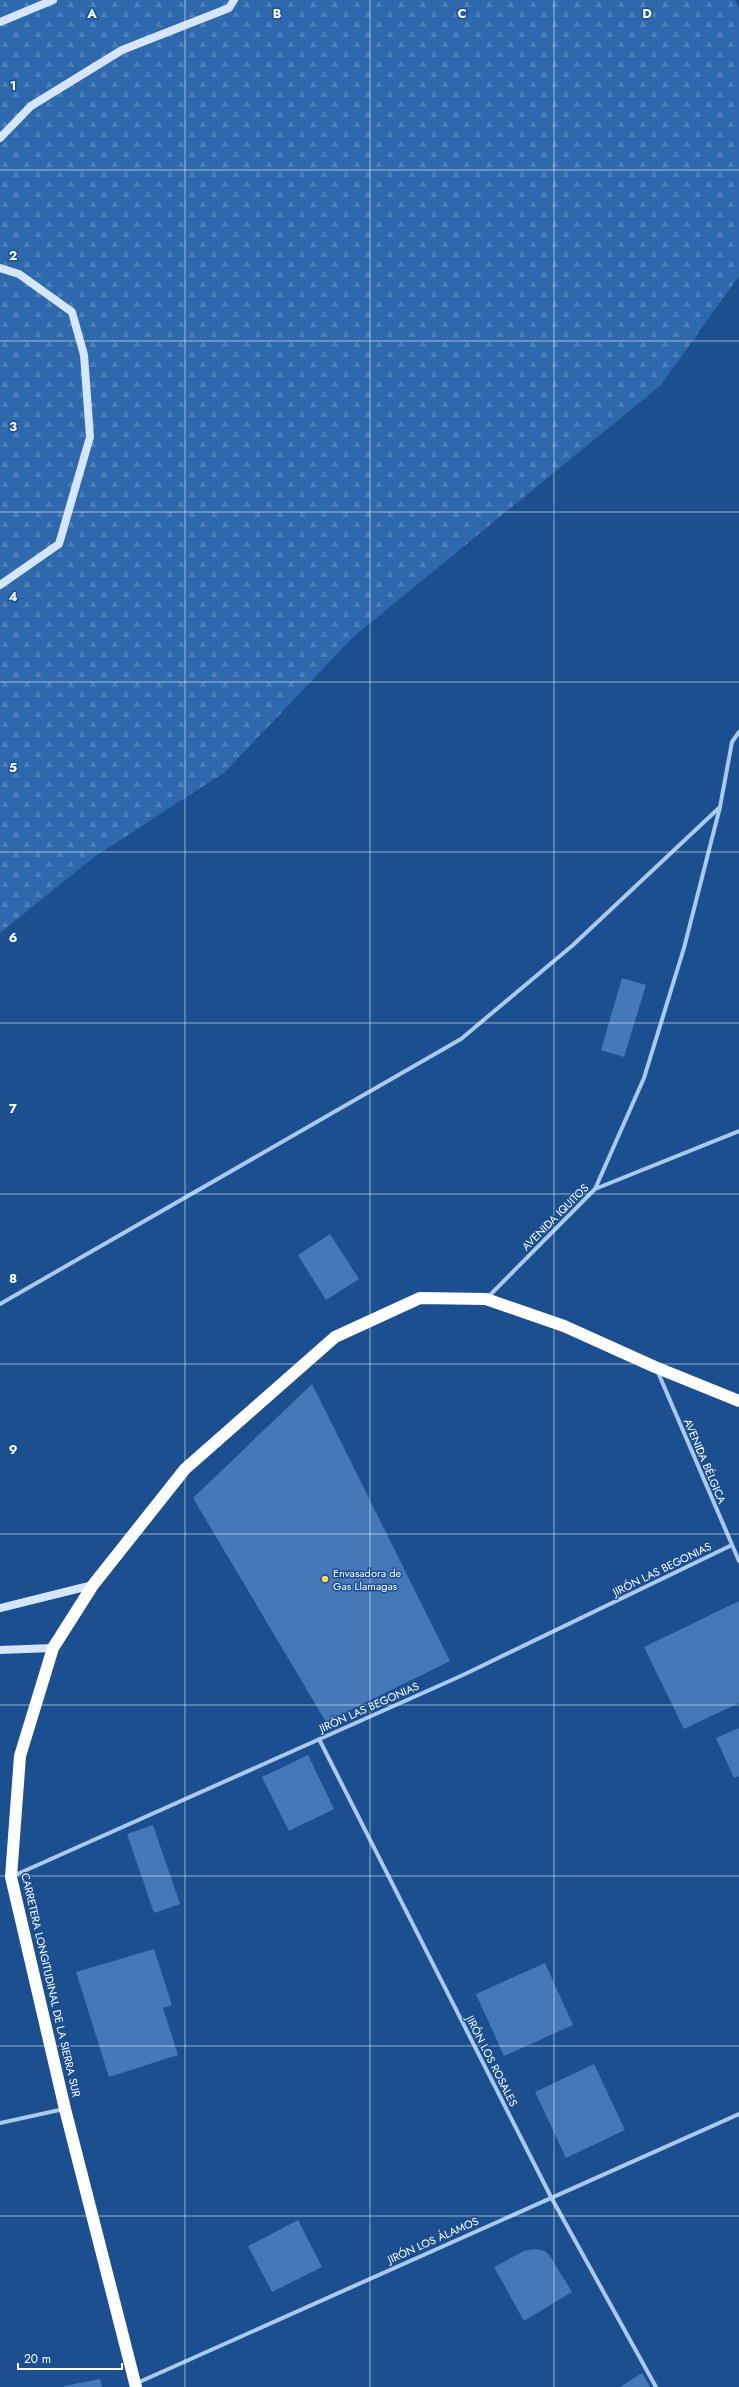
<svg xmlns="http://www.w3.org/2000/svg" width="739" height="2387" font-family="Jost,sans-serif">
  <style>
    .forest { fill: url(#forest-firs) }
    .building { fill: #4478b7 }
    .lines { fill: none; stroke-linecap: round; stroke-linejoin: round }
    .street { stroke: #a9c9ee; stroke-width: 4 }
    .secondary { stroke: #d6e6fa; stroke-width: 8 }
    .highway { stroke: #fff; stroke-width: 12 }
    .grid { fill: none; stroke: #fff; stroke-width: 1; stroke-opacity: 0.55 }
    .poi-dot { fill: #ffd166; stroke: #1b4f8f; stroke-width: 1.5 }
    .labels { text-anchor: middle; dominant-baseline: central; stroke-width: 3; stroke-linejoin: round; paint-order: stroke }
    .street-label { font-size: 11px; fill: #fff; stroke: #1b4f8f }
    .poi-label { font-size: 11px; fill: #fff; stroke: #1b4f8f; text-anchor: start }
    .grid-label { font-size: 13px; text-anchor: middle; font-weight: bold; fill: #fff; stroke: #1b4f8f; stroke-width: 3; stroke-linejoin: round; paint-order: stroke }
  </style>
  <defs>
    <pattern id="forest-firs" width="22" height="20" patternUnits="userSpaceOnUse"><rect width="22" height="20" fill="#2e69ad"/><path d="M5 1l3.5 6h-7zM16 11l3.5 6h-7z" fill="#4d80b9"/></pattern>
  </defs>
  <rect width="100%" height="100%" fill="#1b4f8f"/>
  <!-- forest -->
  <polygon class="forest" points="0,0 735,0 739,9 739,276 661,385 353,637 225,772 94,857 0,933"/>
  <!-- building -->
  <g class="building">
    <polygon points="622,978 646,985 624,1057 601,1050"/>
    <polygon points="330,1234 359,1279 326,1300 298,1255"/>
    <polygon points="312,1384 450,1661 326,1722 193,1498"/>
    <polygon points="739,1601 739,1703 684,1729 644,1647"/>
    <polygon points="739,1728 739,1776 734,1778 716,1738"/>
    <polygon points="308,1755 334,1809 289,1831 262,1777"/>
    <polygon points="153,1825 180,1904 154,1913 127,1834"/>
    <polygon points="154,1949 172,2005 163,2008 178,2055 109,2077 76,1972"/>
    <polygon points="545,1963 573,2025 504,2056 476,1994"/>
    <polygon points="594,2064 625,2130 566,2158 535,2092"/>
    <polygon points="298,2220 322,2267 272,2292 248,2246"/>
    <polygon points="535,2249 545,2251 550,2256 572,2292 524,2321 494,2267 524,2251"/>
    <polygon points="642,2373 650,2387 620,2387"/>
    <polygon points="100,2379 102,2387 64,2387 64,2386"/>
  </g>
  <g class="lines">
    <!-- street -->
    <g class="street">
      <polyline points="595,1189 644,1078 684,948 720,807 732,742 739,732"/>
      <polyline points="488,1297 595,1189 739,1131"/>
      <polyline points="0,1304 461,1039 573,945 720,807"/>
      <polyline points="657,1370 739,1561"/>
      <polyline points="319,1739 551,2197 656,2387"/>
      <polyline points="13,1876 463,1675 732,1545"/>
      <polyline points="0,2123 64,2109"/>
      <polyline points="137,2383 739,2114"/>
    </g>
    <!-- secondary -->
    <g class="secondary">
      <polyline points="0,22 53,0"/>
      <polyline points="0,138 31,106 122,50 229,8 234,0"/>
      <polyline points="0,268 19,274 72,312 84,355 90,437 59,544 0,585"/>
      <polyline points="0,1608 93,1585"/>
      <polyline points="0,1650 53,1648"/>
    </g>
    <!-- highway -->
    <polyline class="highway" points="136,2387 65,2109 11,1877 20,1756 53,1648 93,1585 185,1469 335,1337 420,1298 486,1299 564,1326 655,1367 739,1401"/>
  </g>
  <!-- grid -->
  <path class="grid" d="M185 0V2387M370 0V2387M554 0V2387M0 170H739M0 341H739M0 512H739M0 682H739M0 852H739M0 1023H739M0 1194H739M0 1364H739M0 1534H739M0 1705H739M0 1876H739M0 2046H739M0 2216H739"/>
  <!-- markers -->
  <circle class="poi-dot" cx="325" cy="1579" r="4"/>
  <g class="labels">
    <!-- street labels -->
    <g class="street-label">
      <text transform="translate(555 1217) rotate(-45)">AVENIDA IQUITOS</text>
      <text transform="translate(705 1461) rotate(67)">AVENIDA BÉLGICA</text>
      <text transform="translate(662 1569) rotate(-26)">JIRÓN LAS BEGONIAS</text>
      <text transform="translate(369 1707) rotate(-24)">JIRÓN LAS BEGONIAS</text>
      <text transform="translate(51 1985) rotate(77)">CARRETERA LONGITUDINAL DE LA SIERRA SUR</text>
      <text transform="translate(492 2061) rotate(63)">JIRÓN LOS ROSALES</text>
      <text transform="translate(433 2240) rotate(-24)">JIRÓN LOS ÁLAMOS</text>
    </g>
    <!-- poi labels -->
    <g class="poi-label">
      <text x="333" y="1573">Envasadora de<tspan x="333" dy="13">Gas Llamagas</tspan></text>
    </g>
  </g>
  <g class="grid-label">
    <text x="92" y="18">A</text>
    <text x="277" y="18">B</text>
    <text x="462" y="18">C</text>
    <text x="647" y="18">D</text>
    <text x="13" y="90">1</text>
    <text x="13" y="260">2</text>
    <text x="13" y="431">3</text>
    <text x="13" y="601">4</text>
    <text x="13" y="772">5</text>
    <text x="13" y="942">6</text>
    <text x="13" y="1113">7</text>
    <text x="13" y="1283">8</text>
    <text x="13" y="1454">9</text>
  </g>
  <!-- scale -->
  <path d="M18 2363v6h104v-6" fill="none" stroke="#ffffff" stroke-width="2"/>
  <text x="24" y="2363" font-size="12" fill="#ffffff" stroke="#1b4f8f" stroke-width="3" paint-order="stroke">20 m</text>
</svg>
